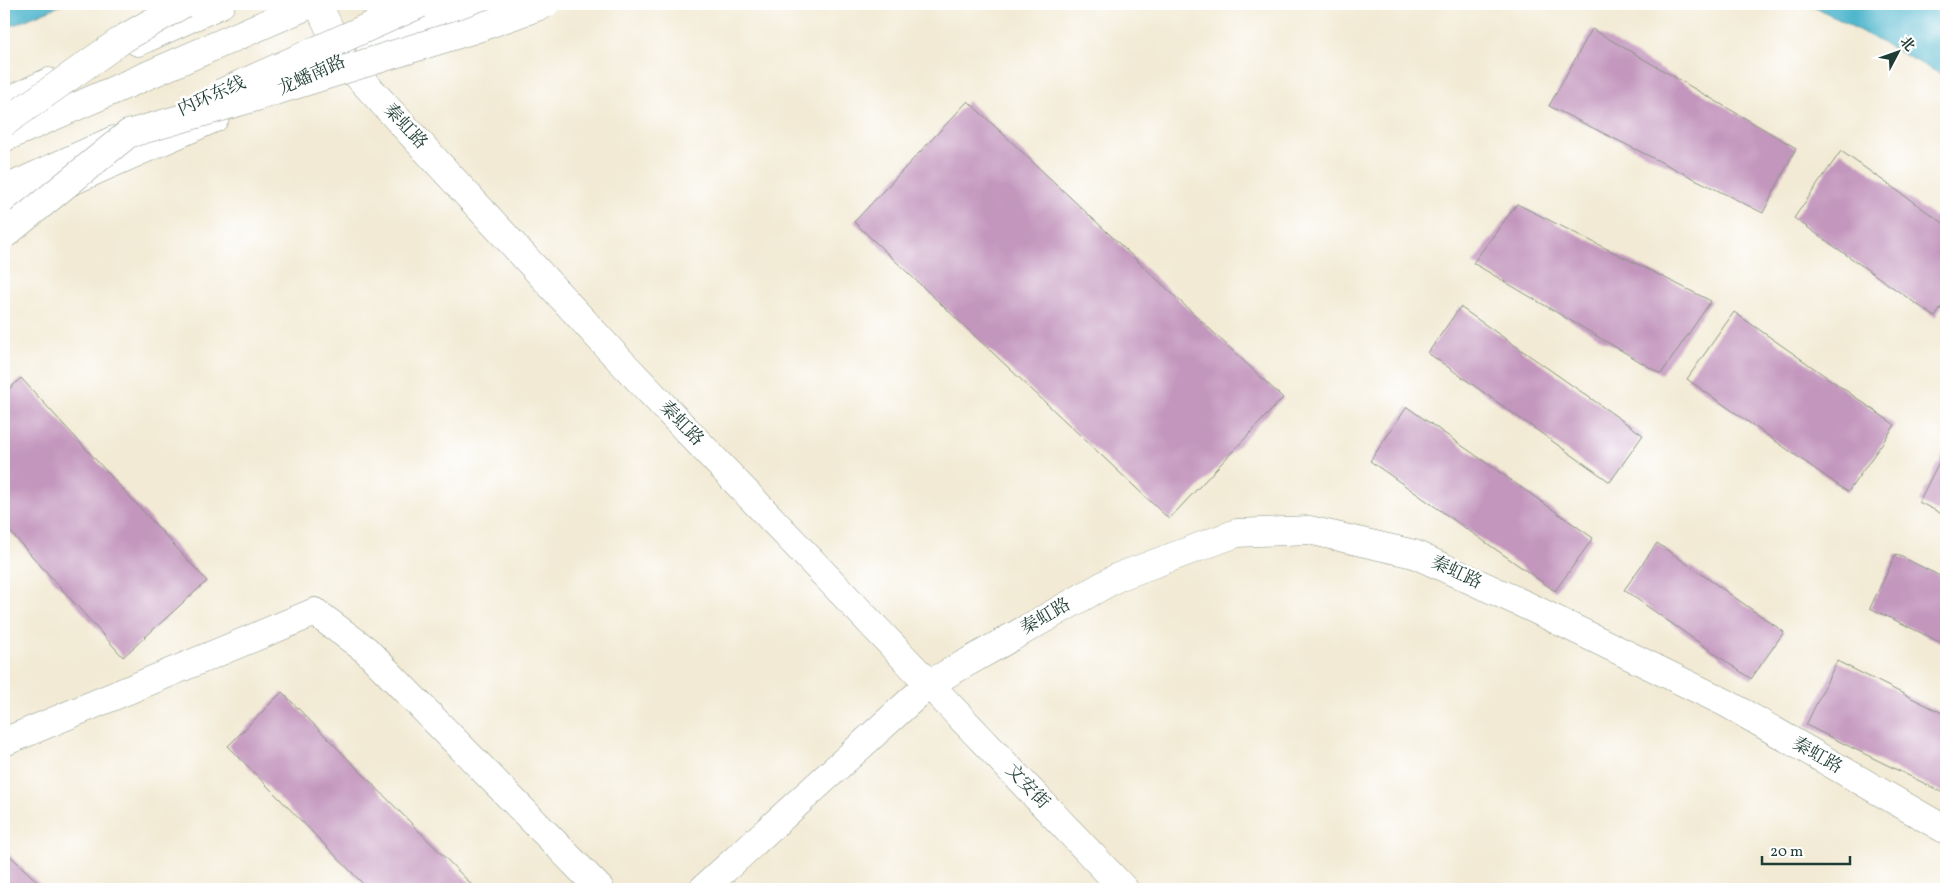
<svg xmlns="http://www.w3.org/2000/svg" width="1950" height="893" font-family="Vollkorn,'Noto Serif SC',serif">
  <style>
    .water { fill: #4db5cc; stroke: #367980 }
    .building { fill: #c396bd }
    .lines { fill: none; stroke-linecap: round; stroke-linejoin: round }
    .minor-casing { stroke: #889484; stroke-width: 29 }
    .tertiary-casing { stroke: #889484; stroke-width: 29 }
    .primary-casing { stroke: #889484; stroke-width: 29 }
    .trunk-casing { stroke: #889484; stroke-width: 29 }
    .minor { stroke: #fff; stroke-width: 28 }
    .tertiary { stroke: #fff; stroke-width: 28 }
    .primary { stroke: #fff; stroke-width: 28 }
    .trunk { stroke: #fff; stroke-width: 28 }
    .trunk-bridge-casing { stroke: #889484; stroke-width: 29; stroke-linecap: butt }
    .trunk-bridge { stroke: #fff; stroke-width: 28 }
    .labels { text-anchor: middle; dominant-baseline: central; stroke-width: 5; stroke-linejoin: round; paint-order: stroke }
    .street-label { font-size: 18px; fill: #1f3d34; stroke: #fff }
  </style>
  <rect width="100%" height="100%" fill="#fff"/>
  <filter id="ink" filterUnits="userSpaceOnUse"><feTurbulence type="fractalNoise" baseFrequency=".02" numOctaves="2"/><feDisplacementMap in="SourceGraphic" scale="10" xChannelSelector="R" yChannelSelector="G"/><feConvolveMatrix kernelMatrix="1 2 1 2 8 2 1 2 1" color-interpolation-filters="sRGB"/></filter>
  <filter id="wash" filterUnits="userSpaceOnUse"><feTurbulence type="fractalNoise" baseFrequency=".0096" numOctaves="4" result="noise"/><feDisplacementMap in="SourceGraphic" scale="20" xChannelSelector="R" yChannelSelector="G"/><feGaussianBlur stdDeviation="1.12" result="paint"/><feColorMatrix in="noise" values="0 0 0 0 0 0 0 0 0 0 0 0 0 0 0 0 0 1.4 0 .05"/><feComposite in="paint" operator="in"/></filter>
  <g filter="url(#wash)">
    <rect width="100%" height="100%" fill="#f2ead4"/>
    <!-- water -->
    <g class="water">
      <polygon points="4,4 64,4 4,29"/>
      <polygon points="1810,4 1946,4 1946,77"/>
    </g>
    <g id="blocks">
      <!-- building -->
      <g class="building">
        <polygon points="1592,29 1796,148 1763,213 1549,106"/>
        <polygon points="968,101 1283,398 1169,519 854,222"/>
        <polygon points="1841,151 1946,225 1946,300 1935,317 1794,218"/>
        <polygon points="1517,204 1711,301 1661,374 1473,263"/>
        <polygon points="1460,307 1643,435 1610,482 1428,353"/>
        <polygon points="1734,312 1895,425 1848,492 1687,379"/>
        <polygon points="21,378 207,581 123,657 4,525 4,394"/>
        <polygon points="1407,407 1593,538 1555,591 1370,461"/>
        <polygon points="1946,448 1946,516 1919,502"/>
        <polygon points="1657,543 1784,632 1751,679 1624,590"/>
        <polygon points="1896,554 1946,579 1946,645 1870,608"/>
        <polygon points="1837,661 1946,715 1946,794 1806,725"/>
        <polygon points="282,692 476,889 368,889 228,746"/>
        <polygon points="4,850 45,889 4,889"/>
      </g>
    </g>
  </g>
  <g filter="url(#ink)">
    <use href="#blocks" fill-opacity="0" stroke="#889484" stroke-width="1"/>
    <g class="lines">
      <defs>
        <g id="minor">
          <polyline points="4,742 315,612 366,650 600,889"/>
          <polyline points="703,889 929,684 1124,889"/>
        </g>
        <polyline id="tertiary" points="345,62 614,354 929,684 1118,577 1237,533 1309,530 1414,554 1530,607 1726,703 1946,830"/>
        <g id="primary">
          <polyline points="318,4 345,62"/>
          <polyline points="138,42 221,4"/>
          <polyline points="370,51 483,4"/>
          <polyline points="4,103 49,82"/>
          <polyline points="4,211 215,118"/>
        </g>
        <g id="trunk">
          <polyline points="4,138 311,4"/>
          <polyline points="4,190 114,140"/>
        </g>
      </defs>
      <!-- minor casing -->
      <use href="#minor" class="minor-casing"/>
      <!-- tertiary casing -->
      <use href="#tertiary" class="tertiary-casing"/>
      <!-- primary casing -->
      <use href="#primary" class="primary-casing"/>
      <!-- trunk casing -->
      <use href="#trunk" class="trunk-casing"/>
      <!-- minor -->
      <use href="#minor" class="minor"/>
      <!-- tertiary -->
      <use href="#tertiary" class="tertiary"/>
      <!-- primary -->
      <use href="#primary" class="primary"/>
      <!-- trunk -->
      <use href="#trunk" class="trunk"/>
      <defs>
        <g id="trunk-bridge">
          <polyline points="221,93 420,4"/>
          <polyline points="4,123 123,39 183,4"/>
          <polyline points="4,235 128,134 256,97 469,31 545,4"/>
        </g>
      </defs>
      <!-- trunk-bridge casing -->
      <use href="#trunk-bridge" class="trunk-bridge-casing"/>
      <!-- trunk-bridge -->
      <use href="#trunk-bridge" class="trunk-bridge"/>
    </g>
  </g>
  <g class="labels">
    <!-- street labels -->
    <g class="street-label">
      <text transform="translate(312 76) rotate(-24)">龙蟠南路</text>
      <text transform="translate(212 97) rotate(-24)">内环东线</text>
      <text transform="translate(405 127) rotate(47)">秦虹路</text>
      <text transform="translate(681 424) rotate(46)">秦虹路</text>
      <text transform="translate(1456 573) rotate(25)">秦虹路</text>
      <text transform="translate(1046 617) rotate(-30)">秦虹路</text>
      <text transform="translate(1817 756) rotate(30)">秦虹路</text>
      <text transform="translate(1027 787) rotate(46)">文安街</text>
    </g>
  </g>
  <!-- margin -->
  <rect width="1950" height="893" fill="none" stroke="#fff" stroke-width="20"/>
  <!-- north arrow -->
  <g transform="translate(1898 52) rotate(49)" stroke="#ffffff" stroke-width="4" paint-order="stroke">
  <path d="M0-4L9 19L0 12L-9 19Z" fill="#1f3d34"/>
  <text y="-8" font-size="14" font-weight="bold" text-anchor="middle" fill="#1f3d34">北</text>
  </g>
  <!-- scale -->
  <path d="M1762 856v8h88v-8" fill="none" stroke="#1f3d34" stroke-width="2.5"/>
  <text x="1770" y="856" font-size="15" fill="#1f3d34" stroke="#ffffff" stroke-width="4" paint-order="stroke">20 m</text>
</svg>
